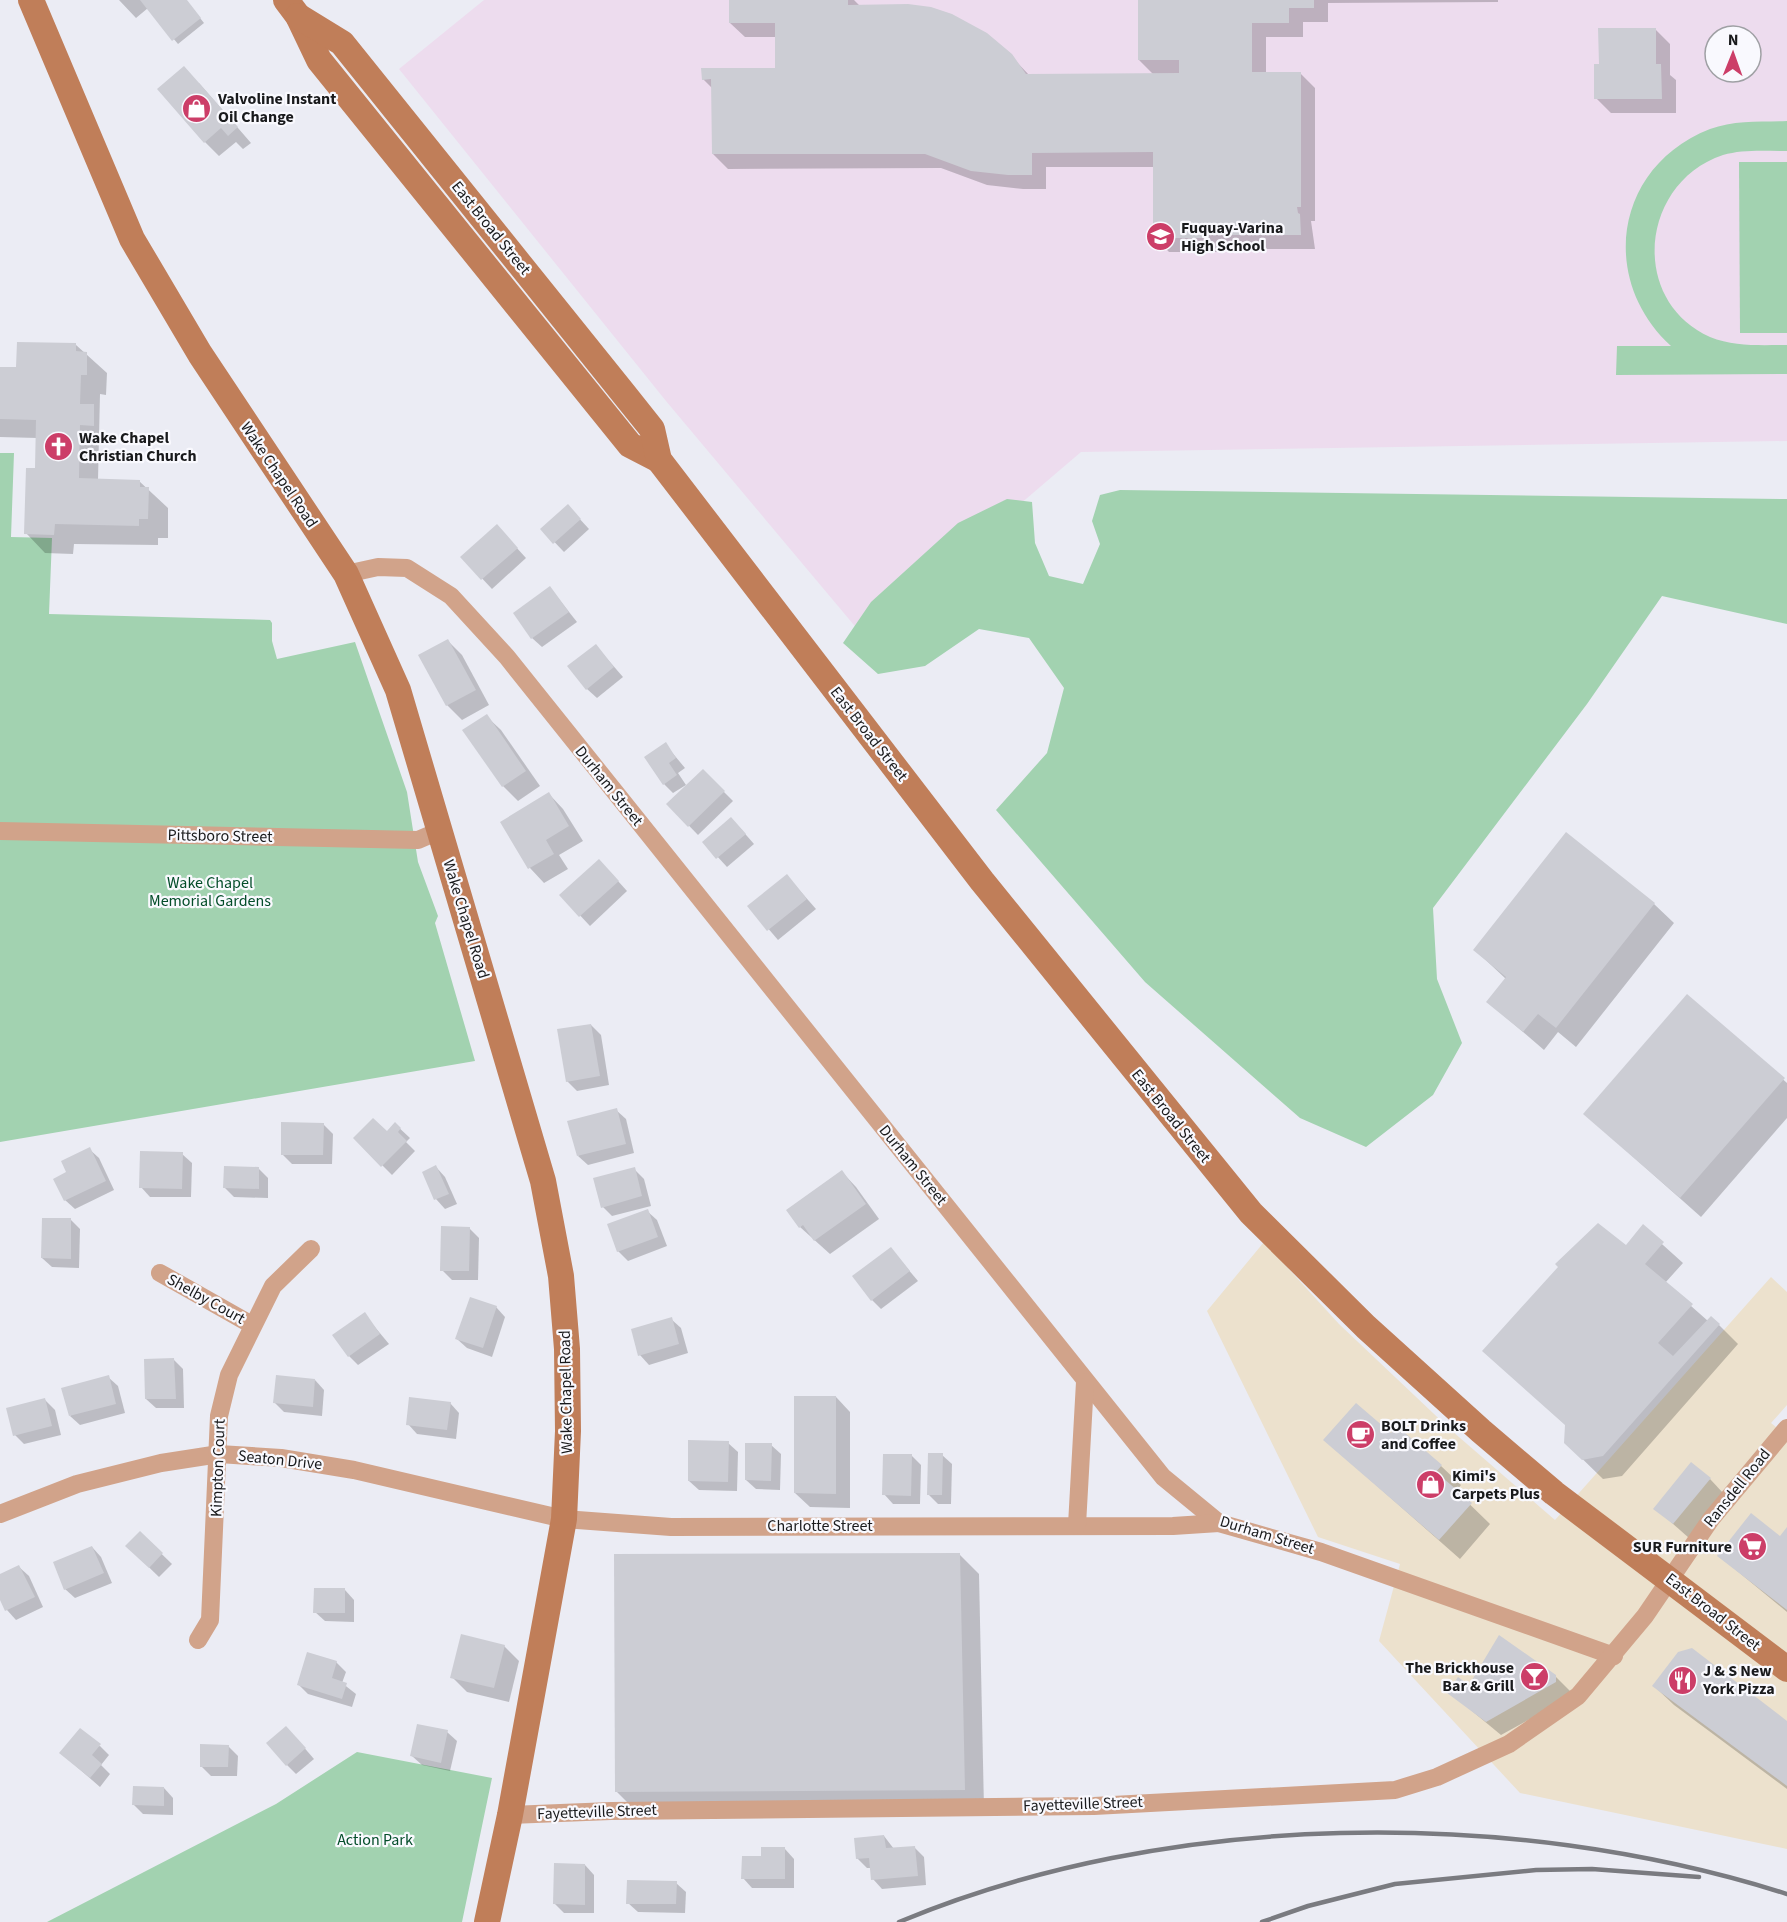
<svg xmlns="http://www.w3.org/2000/svg" width="1787" height="1922" font-family="'Source Sans 3',sans-serif">
  <style>
    .commercial { fill: #ece1cd }
    .education { fill: #eddcee; fill-rule: evenodd }
    .green { fill: #a2d2b0 }
    .shadow { fill: #0003 }
    .building { fill: #cccdd4 }
    .lines { fill: none; stroke-linecap: round; stroke-linejoin: round }
    .street { stroke: #d1a38a; stroke-width: 18 }
    .secondary { stroke: #c07e59; stroke-width: 26 }
    .rail { stroke: #7a7b80; stroke-width: 4.5 }
    .labels { text-anchor: middle; dominant-baseline: central; stroke-width: 4.5; stroke-linejoin: round; paint-order: stroke }
    .poi-label { font-size: 16px; font-weight: bold; fill: #191a1c; stroke: #f9f9fe; text-anchor: start }
    .street-label { font-size: 16px; fill: #191a1c; stroke: #f9f9fe }
    .park-label { font-size: 16px; fill: #034d29; stroke: #f9f9fe }
  </style>
  <rect width="100%" height="100%" fill="#ebecf4"/>
  <!-- commercial -->
  <polygon class="commercial" points="1264,1242 1339,1324 1452,1431 1555,1520 1771,1277 1787,1292 1787,1405 1771,1423 1787,1436 1787,1849 1520,1793 1379,1641 1400,1564 1318,1537 1207,1311"/>
  <!-- education -->
  <path class="education" d="M484 0H1787V441L1081 452 864 637 666 401 399 69ZM1715 36H1751V72H1715Z"/>
  <!-- green -->
  <g class="green">
    <path d="M1787 121V151C1766 151 1743 149 1723 155 1641 182 1628 300 1710 337 1735 347 1761 345 1787 345V374L1616 375 1617 346H1671C1598 279 1615 166 1710 129 1734 120 1761 122 1787 121Z"/>
    <polygon points="1739,162 1787,162 1787,333 1740,333"/>
    <polygon points="0,453 14,453 11,537 52,538 49,614 270,620 272,623 272,641 277,659 355,642 407,792 418,862 438,916 435,923 475,1061 0,1142"/>
    <polygon points="1120,490 1787,499 1787,624 1662,596 1587,704 1433,908 1437,979 1462,1043 1433,1095 1366,1147 1300,1118 1145,982 996,810 1047,753 1064,688 1029,638 979,629 925,666 878,674 843,643 871,602 958,523 1007,499 1032,502 1035,543 1049,576 1083,584 1100,544 1092,521 1100,495"/>
    <polygon points="357,1752 492,1778 462,1922 47,1922 276,1804"/>
  </g>
  <!-- shadow -->
  <g class="shadow">
    <polygon points="119,0 186,0 204,23 178,44 148,8 136,18"/>
    <polygon points="730,0 854,0 860,6 1011,56 1030,76 1154,75 1139,60 1139,0 1498,0 1498,2 1328,3 1328,22 1303,22 1303,37 1266,37 1266,74 1300,73 1315,88 1315,221 1311,221 1315,249 1234,249 1231,246 1223,246 1223,252 1169,252 1155,237 1155,167 1046,167 1046,189 1023,189 987,185 941,168 728,169 713,154 713,89 703,79 777,69 777,37 745,37 730,23"/>
    <polygon points="1656,30 1670,44 1670,75 1676,80 1676,113 1611,113 1596,98 1600,66"/>
    <polygon points="199,83 251,143 243,149 236,142 219,156 205,142"/>
    <polygon points="76,345 107,373 106,395 100,394 98,480 139,481 168,508 168,538 158,538 158,545 74,544 73,554 45,553 26,533 37,470 37,438 0,437 0,368 18,369"/>
    <polygon points="577,516 589,529 564,552 543,530"/>
    <polygon points="506,536 526,558 492,589 462,557"/>
    <polygon points="550,588 577,622 542,647 532,638"/>
    <polygon points="448,641 462,655 489,705 462,720 447,705"/>
    <polygon points="596,646 623,677 597,698 587,689"/>
    <polygon points="486,716 501,730 540,786 518,801 503,786"/>
    <polygon points="665,744 685,768 678,773 686,785 673,793 664,784"/>
    <polygon points="703,771 733,801 698,835 668,804"/>
    <polygon points="549,794 563,809 583,841 559,855 568,869 544,883 530,868 502,822"/>
    <polygon points="740,828 754,844 727,867 704,842"/>
    <polygon points="608,870 627,891 590,926 561,895"/>
    <polygon points="787,876 816,909 778,940 749,906"/>
    <polygon points="1654,904 1674,923 1576,1047 1558,1032 1544,1050 1488,1002 1506,979 1475,950"/>
    <polygon points="1688,996 1787,1083 1787,1118 1701,1217 1585,1114"/>
    <polygon points="591,1025 601,1035 609,1085 577,1091 567,1081"/>
    <polygon points="616,1110 626,1119 634,1153 588,1165 578,1156"/>
    <polygon points="323,1124 333,1134 332,1164 292,1164 282,1154"/>
    <polygon points="395,1124 410,1138 406,1142 415,1151 392,1175 355,1138 387,1133"/>
    <polygon points="89,1149 99,1158 114,1190 75,1209 65,1200 68,1173"/>
    <polygon points="182,1154 192,1163 191,1197 150,1197 141,1187"/>
    <polygon points="436,1167 445,1177 457,1204 445,1209 436,1199 424,1172"/>
    <polygon points="259,1169 268,1178 268,1198 234,1197 225,1188"/>
    <polygon points="634,1169 644,1179 651,1206 612,1216 603,1207"/>
    <polygon points="842,1172 856,1187 879,1219 830,1254 800,1227"/>
    <polygon points="647,1211 657,1220 667,1246 628,1261 618,1251"/>
    <polygon points="71,1220 80,1229 79,1268 52,1267 42,1258"/>
    <polygon points="1643,1227 1683,1263 1665,1283 1708,1321 1719,1325 1738,1344 1622,1476 1603,1479 1565,1442 1567,1426 1484,1351 1626,1247"/>
    <polygon points="469,1228 479,1238 478,1280 452,1280 442,1270"/>
    <polygon points="891,1249 918,1281 881,1309 872,1300"/>
    <polygon points="496,1307 505,1317 492,1357 467,1348 457,1339"/>
    <polygon points="364,1314 389,1344 358,1365 349,1356"/>
    <polygon points="671,1319 681,1328 688,1353 649,1365 640,1355"/>
    <polygon points="174,1360 183,1369 184,1408 156,1408 146,1399"/>
    <polygon points="108,1377 118,1386 125,1413 80,1425 70,1416"/>
    <polygon points="315,1380 324,1390 322,1416 284,1412 275,1403"/>
    <polygon points="836,1397 850,1412 850,1508 810,1507 795,1493"/>
    <polygon points="45,1400 55,1410 61,1435 24,1444 15,1435"/>
    <polygon points="450,1403 459,1413 456,1439 417,1434 408,1424"/>
    <polygon points="1325,1440 1441,1466 1461,1485 1456,1491 1490,1524 1460,1559"/>
    <polygon points="728,1443 738,1452 737,1491 699,1490 689,1481"/>
    <polygon points="771,1445 781,1454 780,1490 756,1489 746,1480"/>
    <polygon points="911,1455 921,1465 920,1504 893,1504 884,1494"/>
    <polygon points="942,1455 952,1464 951,1504 938,1504 929,1495"/>
    <polygon points="1710,1479 1724,1494 1689,1538 1655,1508"/>
    <polygon points="1787,1529 1787,1612 1719,1556 1781,1538"/>
    <polygon points="140,1533 172,1564 159,1577 127,1546"/>
    <polygon points="92,1547 101,1557 112,1583 75,1598 65,1589"/>
    <polygon points="959,1554 979,1574 984,1809 636,1811 616,1791"/>
    <polygon points="19,1567 29,1576 43,1607 16,1620 7,1610 0,1597 0,1576"/>
    <polygon points="345,1590 354,1600 354,1622 325,1621 315,1612"/>
    <polygon points="504,1646 519,1661 509,1702 467,1692 452,1677"/>
    <polygon points="336,1662 346,1672 342,1683 356,1694 352,1707 308,1694 299,1685"/>
    <polygon points="1555,1676 1570,1691 1570,1697 1501,1735 1449,1692"/>
    <polygon points="1654,1686 1787,1723 1787,1789 1674,1705"/>
    <polygon points="447,1732 457,1741 450,1771 422,1765 412,1756"/>
    <polygon points="295,1737 314,1759 296,1774 287,1765"/>
    <polygon points="100,1746 109,1755 101,1765 110,1774 100,1787 61,1753"/>
    <polygon points="228,1746 238,1756 237,1776 211,1776 201,1766"/>
    <polygon points="164,1788 173,1798 173,1815 143,1814 134,1805"/>
    <polygon points="884,1836 894,1849 914,1847 924,1857 926,1885 882,1889 873,1879 872,1868 867,1868 857,1858"/>
    <polygon points="785,1849 794,1859 794,1888 752,1888 743,1878 762,1858"/>
    <polygon points="585,1865 594,1875 594,1913 564,1913 554,1903"/>
    <polygon points="676,1883 686,1892 685,1913 638,1912 628,1903"/>
  </g>
  <!-- building -->
  <g class="building">
    <polygon points="140,0 187,0 201,18 172,41"/>
    <polygon points="729,0 848,0 848,5 908,4 931,7 952,14 987,33 1012,54 1026,74 1179,73 1179,60 1138,60 1138,0 1314,0 1314,8 1289,8 1289,23 1252,23 1252,72 1301,72 1301,207 1297,207 1298,213 1300,214 1301,235 1218,235 1218,232 1209,232 1209,238 1153,238 1153,152 1032,153 1032,175 1008,175 971,171 925,154 712,154 711,79 702,80 701,68 775,68 775,23 729,23"/>
    <polygon points="1598,28 1656,28 1656,64 1661,64 1662,99 1594,99 1594,64 1599,64"/>
    <polygon points="184,66 238,127 228,136 221,128 204,143 157,89"/>
    <polygon points="17,342 76,343 76,351 87,352 87,375 81,375 80,404 94,404 94,426 80,425 79,478 140,480 140,487 149,487 148,519 139,519 139,526 55,524 54,535 24,534 26,468 35,468 36,420 0,419 0,367 16,367"/>
    <polygon points="568,504 581,519 553,544 540,529"/>
    <polygon points="497,524 518,548 481,580 460,557"/>
    <polygon points="550,586 569,612 531,639 513,613"/>
    <polygon points="448,639 476,690 446,706 418,655"/>
    <polygon points="596,644 614,667 586,690 567,666"/>
    <polygon points="487,714 526,771 502,787 462,730"/>
    <polygon points="666,742 676,758 669,763 677,775 663,785 644,757"/>
    <polygon points="703,769 725,791 688,827 666,804"/>
    <polygon points="549,792 569,826 546,840 554,854 528,869 500,822"/>
    <polygon points="731,817 746,834 716,859 702,842"/>
    <polygon points="1566,832 1655,903 1556,1028 1538,1014 1523,1032 1486,1002 1506,977 1473,950"/>
    <polygon points="599,859 619,881 579,917 559,895"/>
    <polygon points="787,874 807,899 767,931 747,906"/>
    <polygon points="1687,994 1785,1078 1680,1198 1583,1114"/>
    <polygon points="591,1024 600,1076 566,1082 557,1029"/>
    <polygon points="617,1108 626,1144 577,1156 567,1121"/>
    <polygon points="373,1118 387,1131 395,1122 401,1128 398,1132 407,1141 381,1167 353,1138"/>
    <polygon points="281,1122 324,1123 323,1155 281,1155"/>
    <polygon points="90,1147 106,1181 64,1201 53,1179 66,1172 61,1161"/>
    <polygon points="140,1151 183,1152 182,1189 139,1188"/>
    <polygon points="436,1165 449,1194 434,1200 422,1172"/>
    <polygon points="224,1166 259,1167 259,1189 223,1188"/>
    <polygon points="635,1167 642,1196 601,1208 593,1178"/>
    <polygon points="842,1170 866,1204 814,1241 803,1225 799,1228 786,1210"/>
    <polygon points="648,1209 658,1237 617,1252 607,1224"/>
    <polygon points="42,1218 71,1218 71,1259 41,1258"/>
    <polygon points="1598,1223 1626,1245 1643,1224 1664,1242 1645,1264 1693,1304 1658,1343 1673,1356 1711,1316 1720,1324 1603,1456 1582,1460 1564,1443 1565,1425 1482,1351 1558,1267 1555,1264"/>
    <polygon points="441,1226 470,1227 469,1271 440,1271"/>
    <polygon points="891,1247 910,1271 871,1301 852,1276"/>
    <polygon points="470,1297 497,1306 483,1348 455,1339"/>
    <polygon points="365,1312 380,1334 348,1357 332,1335"/>
    <polygon points="672,1317 679,1344 638,1356 631,1329"/>
    <polygon points="174,1358 176,1399 145,1399 144,1359"/>
    <polygon points="109,1375 116,1404 69,1416 61,1388"/>
    <polygon points="276,1375 315,1379 313,1407 273,1403"/>
    <polygon points="794,1396 836,1396 836,1494 794,1493"/>
    <polygon points="409,1397 451,1402 447,1430 406,1425"/>
    <polygon points="45,1398 52,1426 13,1436 6,1408"/>
    <polygon points="1356,1403 1391,1433 1397,1426 1442,1465 1436,1472 1472,1503 1439,1540 1323,1440"/>
    <polygon points="688,1440 729,1441 728,1482 688,1481"/>
    <polygon points="745,1443 772,1443 771,1481 745,1480"/>
    <polygon points="928,1453 943,1453 942,1495 927,1495"/>
    <polygon points="883,1454 912,1454 911,1496 882,1495"/>
    <polygon points="1691,1462 1711,1478 1673,1524 1653,1509"/>
    <polygon points="1751,1513 1780,1536 1787,1527 1787,1610 1717,1556"/>
    <polygon points="140,1531 163,1553 149,1568 125,1546"/>
    <polygon points="92,1546 104,1573 64,1590 53,1562"/>
    <polygon points="960,1553 965,1790 615,1792 614,1554"/>
    <polygon points="19,1565 35,1597 5,1611 0,1600 0,1574"/>
    <polygon points="314,1588 345,1588 345,1613 313,1613"/>
    <polygon points="461,1634 505,1645 494,1688 450,1678"/>
    <polygon points="1499,1635 1556,1675 1556,1682 1486,1722 1447,1693 1458,1677 1469,1685"/>
    <polygon points="1692,1648 1787,1721 1787,1786 1652,1686 1678,1652"/>
    <polygon points="307,1652 337,1661 332,1678 347,1683 342,1699 297,1685"/>
    <polygon points="417,1724 448,1730 441,1763 410,1756"/>
    <polygon points="286,1726 306,1748 286,1766 266,1743"/>
    <polygon points="80,1728 101,1744 92,1755 102,1764 90,1778 59,1753"/>
    <polygon points="200,1744 229,1745 228,1767 200,1767"/>
    <polygon points="133,1786 164,1787 164,1806 132,1805"/>
    <polygon points="884,1835 886,1848 915,1846 918,1876 871,1880 869,1858 856,1859 854,1838"/>
    <polygon points="761,1847 785,1847 785,1879 741,1879 742,1856 761,1856"/>
    <polygon points="554,1863 585,1864 585,1905 553,1904"/>
    <polygon points="627,1880 677,1881 676,1904 626,1904"/>
  </g>
  <g class="lines">
    <!-- street -->
    <g class="street">
      <polyline points="346,574 378,567 407,568 451,596 507,657 1163,1477 1219,1523 1321,1552 1614,1656"/>
      <polyline points="0,831 418,840 439,831"/>
      <polyline points="160,1273 252,1325"/>
      <polyline points="0,1514 77,1484 161,1463 219,1454 281,1458 354,1470 564,1519 671,1527 1173,1526 1219,1523"/>
      <polyline points="1077,1525 1085,1382"/>
      <polyline points="198,1640 210,1620 219,1416 229,1375 273,1286 311,1249"/>
      <polyline points="510,1815 611,1811 1094,1806 1395,1790 1437,1777 1509,1744 1578,1696 1645,1616 1711,1519 1787,1428"/>
    </g>
    <!-- secondary -->
    <g class="secondary">
      <polyline points="31,0 132,239 200,354 346,574 398,690 543,1181 561,1276 567,1349 568,1431 564,1519 510,1815 487,1922"/>
      <polyline points="286,0 298,16 319,60 630,445 659,460"/>
      <polyline points="298,16 342,43 624,394 652,429 659,460 982,881 1251,1213 1366,1327 1481,1431 1554,1493 1787,1669"/>
    </g>
    <!-- rail -->
    <g class="rail">
      <path d="M899 1922C1167 1810 1511 1806 1787 1894"/>
      <polyline points="1262,1922 1308,1906 1395,1884 1536,1870 1592,1869 1699,1877"/>
    </g>
  </g>
  <!-- icons -->
  <defs>
    <symbol id="shop-disc" viewBox="-11 -11 22 22"><circle r="9.5" fill="#cc3e68" stroke="#f9f9fe"/><path d="M-5-2.5h2.3a2.7 3.5 0 0 1 5.4 0H5L5.5 6h-11ZM-1.5-2.5h3a1.5 2.3 0 0 0-3 0Z" fill="#fff"/></symbol>
    <symbol id="school-disc" viewBox="-11 -11 22 22"><circle r="9.5" fill="#cc3e68" stroke="#f9f9fe"/><path d="M0-5L7-2L0 1L-7-2ZM-4 1L0 2.5L4 1V4Q0 6-4 4Z" fill="#fff"/></symbol>
    <symbol id="church-disc" viewBox="-11 -11 22 22"><circle r="9.5" fill="#cc3e68" stroke="#f9f9fe"/><path d="M-1.2-6h2.4v3.5h3.3v2.4h-3.3V6h-2.4V-.1h-3.3v-2.4h3.3Z" fill="#fff"/></symbol>
    <symbol id="cafe-disc" viewBox="-11 -11 22 22"><circle r="9.5" fill="#cc3e68" stroke="#f9f9fe"/><path d="M-5.5-4.5H6V0H3Q3 3.5 0 3.5H-2.5Q-5.5 3.5-5.5 0ZM3-3.2v2h1.7v-2ZM-6 4.5H4V6H-6Z" fill="#fff"/></symbol>
    <symbol id="supermarket-disc" viewBox="-11 -11 22 22"><circle r="9.5" fill="#cc3e68" stroke="#f9f9fe"/><path d="M-6-5.5h2.5l.6 2H6L4.5 2H-2.5L-4.4-4H-6ZM-1.5 3.2a1.3 1.3 0 1 0 .1 0ZM3 3.2a1.3 1.3 0 1 0 .1 0Z" fill="#fff"/></symbol>
    <symbol id="bar-disc" viewBox="-11 -11 22 22"><circle r="9.5" fill="#cc3e68" stroke="#f9f9fe"/><path d="M-6-5H6L.8 .8V4.5H3.5V6h-7V4.5H-.8V.8Z" fill="#fff"/></symbol>
    <symbol id="restaurant-disc" viewBox="-11 -11 22 22"><circle r="9.5" fill="#cc3e68" stroke="#f9f9fe"/><path d="M-5-6h1v4h1v-4h1v4h1v-4h1v5L-1.5 .5V6h-2V.5L-5-1ZM5-6V6H3V1.5H1.5Q1.5-4 5-6Z" fill="#fff"/></symbol>
  </defs>
  <g fill-rule="evenodd">
    <use href="#shop-disc" x="180" y="92" width="33" height="33"/>
    <use href="#school-disc" x="1144" y="220" width="33" height="33"/>
    <use href="#church-disc" x="42" y="430" width="33" height="33"/>
    <use href="#cafe-disc" x="1344" y="1418" width="33" height="33"/>
    <use href="#shop-disc" x="1414" y="1468" width="33" height="33"/>
    <use href="#supermarket-disc" x="1736" y="1530" width="33" height="33"/>
    <use href="#bar-disc" x="1518" y="1660" width="33" height="33"/>
    <use href="#restaurant-disc" x="1666" y="1664" width="33" height="33"/>
  </g>
  <g class="labels">
    <!-- poi labels -->
    <g class="poi-label">
      <text x="218" y="99">Valvoline Instant<tspan x="218" dy="18">Oil Change</tspan></text>
      <text x="1181" y="228">Fuquay-Varina<tspan x="1181" dy="18">High School</tspan></text>
      <text x="79" y="438">Wake Chapel<tspan x="79" dy="18">Christian Church</tspan></text>
      <text x="1381" y="1426">BOLT Drinks<tspan x="1381" dy="18">and Coffee</tspan></text>
      <text x="1452" y="1476">Kimi's<tspan x="1452" dy="18">Carpets Plus</tspan></text>
      <text x="1732" y="1547" text-anchor="end">SUR Furniture</text>
      <text x="1514" y="1668" text-anchor="end">The Brickhouse<tspan x="1514" dy="18">Bar &amp; Grill</tspan></text>
      <text x="1703" y="1671">J &amp; S New<tspan x="1703" dy="18">York Pizza</tspan></text>
    </g>
    <!-- street labels -->
    <g class="street-label">
      <text transform="translate(491 228) rotate(51)">East Broad Street</text>
      <text transform="translate(279 475) rotate(56)">Wake Chapel Road</text>
      <text transform="translate(869 734) rotate(52)">East Broad Street</text>
      <text transform="translate(609 786) rotate(51)">Durham Street</text>
      <text transform="translate(220 836) rotate(1)">Pittsboro Street</text>
      <text transform="translate(466 919) rotate(73)">Wake Chapel Road</text>
      <text transform="translate(1171 1116) rotate(51)">East Broad Street</text>
      <text transform="translate(913 1165) rotate(51)">Durham Street</text>
      <text transform="translate(206 1299) rotate(29)">Shelby Court</text>
      <text transform="translate(566 1392) rotate(-91)">Wake Chapel Road</text>
      <text transform="translate(280 1460) rotate(6)">Seaton Drive</text>
      <text transform="translate(218 1468) rotate(-88)">Kimpton Court</text>
      <text transform="translate(1737 1488) rotate(-51)">Ransdell Road</text>
      <text x="820" y="1526">Charlotte Street</text>
      <text transform="translate(1267 1535) rotate(17)">Durham Street</text>
      <text transform="translate(1713 1612) rotate(38)">East Broad Street</text>
      <text transform="translate(1083 1804) rotate(-2)">Fayetteville Street</text>
      <text transform="translate(597 1812) rotate(-2)">Fayetteville Street</text>
    </g>
    <!-- park labels -->
    <g class="park-label">
      <text x="210" y="883">Wake Chapel<tspan x="210" dy="18">Memorial Gardens</tspan></text>
      <text x="375" y="1840">Action Park</text>
    </g>
  </g>
  <!-- north arrow -->
  <g transform="translate(1733 54) rotate(1)"><circle r="28" fill="#f9f9fe" stroke="#9fa0a4" stroke-width="1.5"/>
  <path d="M0-4.5L10 22L0 15L-10 22Z" fill="#cc3e68"/>
  <text y="-9" font-size="16" font-weight="bold" text-anchor="middle" fill="#191a1c">N</text>
  </g>
</svg>
